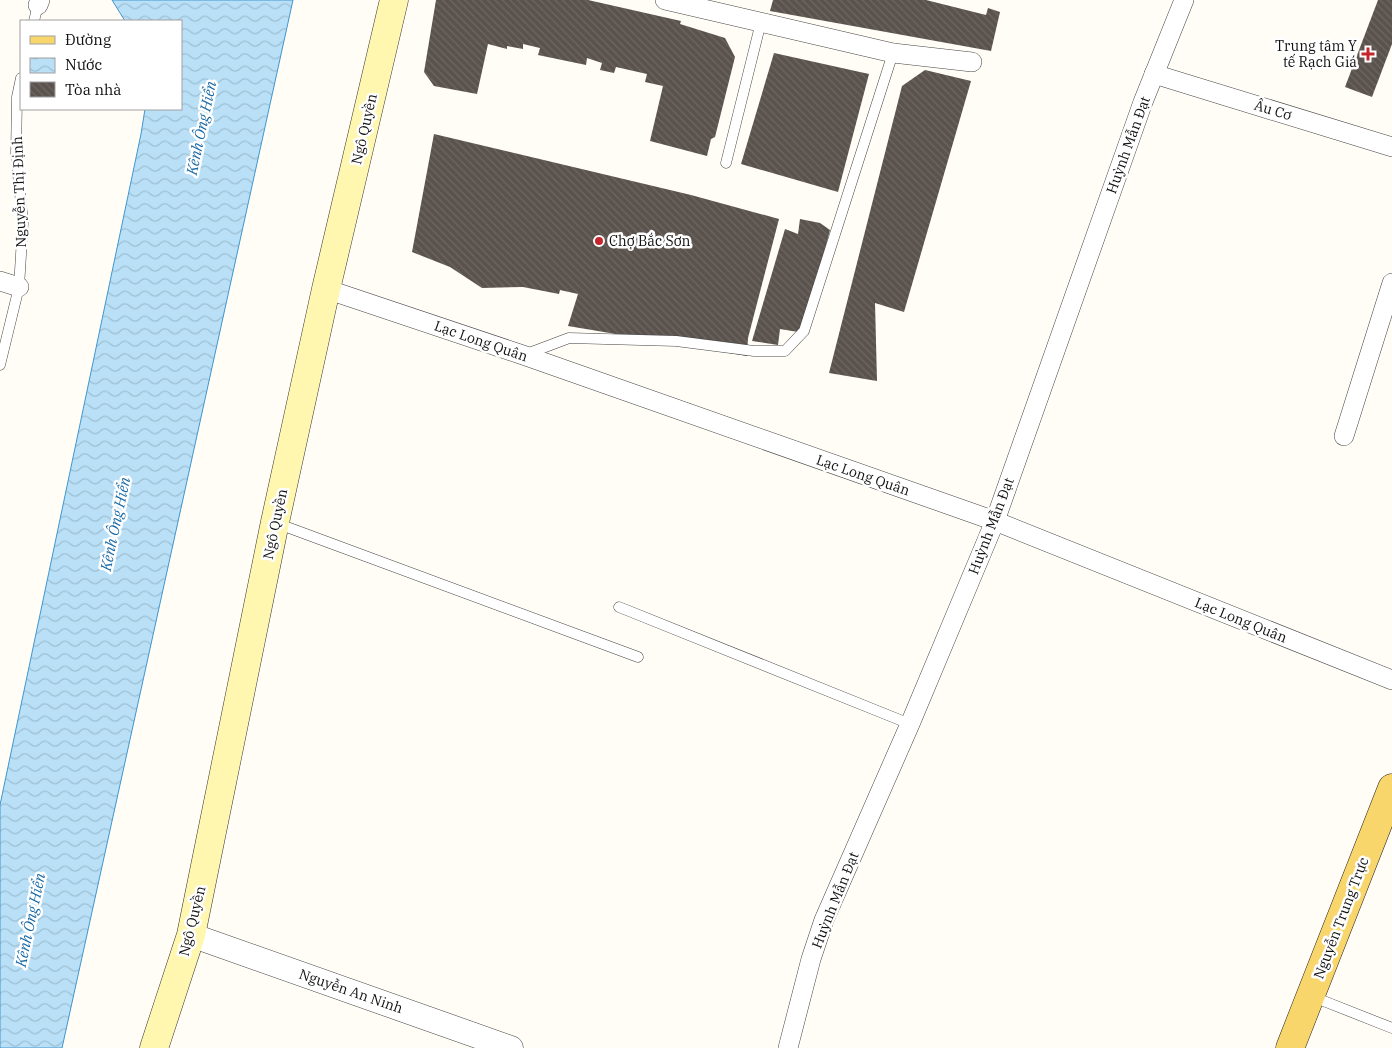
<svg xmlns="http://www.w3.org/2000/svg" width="1392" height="1048" font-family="'IBM Plex Serif',serif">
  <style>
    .water { fill: url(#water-waves); stroke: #3f96cf }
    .building { fill: url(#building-back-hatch) }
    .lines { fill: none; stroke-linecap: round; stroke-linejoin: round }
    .service-casing { stroke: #444; stroke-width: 11 }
    .minor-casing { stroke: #444; stroke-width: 20 }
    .tertiary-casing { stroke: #444; stroke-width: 25 }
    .secondary-casing { stroke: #333; stroke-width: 29 }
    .primary-casing { stroke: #222; stroke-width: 29 }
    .service { stroke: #fff; stroke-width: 10 }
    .minor { stroke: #fff; stroke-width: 19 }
    .tertiary { stroke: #fff; stroke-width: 24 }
    .secondary { stroke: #fff6b0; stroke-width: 28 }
    .primary { stroke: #f9d66b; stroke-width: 28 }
    .poi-dot { fill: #c4262e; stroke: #fff; stroke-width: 2 }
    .labels { text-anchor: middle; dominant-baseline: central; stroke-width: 5; stroke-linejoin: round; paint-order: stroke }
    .poi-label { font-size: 14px; fill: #111; stroke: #fff; text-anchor: end }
    .street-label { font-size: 14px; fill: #111; stroke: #fff }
    .water-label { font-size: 15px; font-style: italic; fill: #1768a6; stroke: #fff }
  </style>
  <defs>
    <pattern id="water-waves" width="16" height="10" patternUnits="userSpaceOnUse" patternTransform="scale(1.25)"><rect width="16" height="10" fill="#b9e0f7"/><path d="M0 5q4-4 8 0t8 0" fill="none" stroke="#9ebfd3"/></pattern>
    <pattern id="building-back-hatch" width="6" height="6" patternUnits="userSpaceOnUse" patternTransform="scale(1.25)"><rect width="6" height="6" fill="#5a524d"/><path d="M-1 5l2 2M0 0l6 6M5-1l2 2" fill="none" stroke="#6d6662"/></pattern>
  </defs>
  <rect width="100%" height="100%" fill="#fffdf5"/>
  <!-- water -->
  <polygon class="water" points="112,0 293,0 62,1048 0,1048 0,805 141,134 145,109 181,109 181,21 125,21"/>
  <!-- building -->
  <g class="building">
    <polygon points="436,0 588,0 681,21 680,24 725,38 735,57 715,137 711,139 707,156 650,141 663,86 645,82 647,74 616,67 614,73 600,70 602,63 587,58 586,65 538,55 540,48 523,44 523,49 507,46 507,49 488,44 477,94 434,86 424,72"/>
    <polygon points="773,0 926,0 986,15 988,8 1000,12 991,51 770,11"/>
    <polygon points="1378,0 1392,0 1392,44 1372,97 1345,87"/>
    <polygon points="774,53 869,74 838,192 741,164"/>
    <polygon points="925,70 971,81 904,312 875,303 877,381 829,373 902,86"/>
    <polygon points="434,134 691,195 779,219 748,338 747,356 568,326 578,294 560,290 559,294 523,287 482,288 450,267 412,252"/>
    <polygon points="800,219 820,223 830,230 804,333 780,329 778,345 752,341 785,229 798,234"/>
  </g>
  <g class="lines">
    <defs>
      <g id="service">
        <polyline points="34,21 38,5"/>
        <polyline points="726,163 761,22"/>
        <polyline points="524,355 569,338 676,341 754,351 785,351 804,331 893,53"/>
        <polyline points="0,365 19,287 23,222 16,155 17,97 21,78"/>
        <polyline points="276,523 638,657"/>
        <polyline points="619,607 910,724"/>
        <polyline points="1311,996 1392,1028"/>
      </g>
      <g id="minor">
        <polyline points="665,0 893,53 972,62"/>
        <polyline points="38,5 40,0"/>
        <polyline points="1154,74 1392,147"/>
        <polyline points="0,281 19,287"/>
        <polyline points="326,289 523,355 995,521 1392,680"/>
        <polyline points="1344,436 1392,283"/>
        <polyline points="788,1048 811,959 824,920 910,724 995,521 1143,102 1184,0"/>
      </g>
      <polyline id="tertiary" points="191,935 511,1048"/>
      <polyline id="secondary" points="154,1048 191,935 275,522 326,289 394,0"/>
      <polyline id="primary" points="1290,1048 1392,788"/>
    </defs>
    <!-- service casing -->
    <use href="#service" class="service-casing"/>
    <!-- minor casing -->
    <use href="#minor" class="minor-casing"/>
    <!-- tertiary casing -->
    <use href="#tertiary" class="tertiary-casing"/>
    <!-- secondary casing -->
    <use href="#secondary" class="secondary-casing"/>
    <!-- primary casing -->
    <use href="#primary" class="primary-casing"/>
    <!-- service -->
    <use href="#service" class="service"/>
    <!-- minor -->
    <use href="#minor" class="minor"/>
    <!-- tertiary -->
    <use href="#tertiary" class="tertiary"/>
    <!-- secondary -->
    <use href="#secondary" class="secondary"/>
    <!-- primary -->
    <use href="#primary" class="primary"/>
  </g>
  <!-- markers -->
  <g class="poi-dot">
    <path d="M1365.5 46.5h5v5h5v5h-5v5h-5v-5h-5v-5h5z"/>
    <circle cx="599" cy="241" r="5"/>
  </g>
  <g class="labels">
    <!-- poi labels -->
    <g class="poi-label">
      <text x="1357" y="46">Trung tâm Y<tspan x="1357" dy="16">tế Rạch Giá</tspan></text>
      <text x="609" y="241" text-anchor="start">Chợ Bắc Sơn</text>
    </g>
    <!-- street labels -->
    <g class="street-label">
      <text transform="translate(1273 110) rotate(17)">Âu Cơ</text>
      <text transform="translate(364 129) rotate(-77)">Ngô Quyền</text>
      <text transform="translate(1128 145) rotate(-70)">Huỳnh Mẫn Đạt</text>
      <text transform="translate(19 192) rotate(-92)">Nguyễn Thị Định</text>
      <text transform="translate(481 341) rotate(19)">Lạc Long Quân</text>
      <text transform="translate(863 475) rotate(19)">Lạc Long Quân</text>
      <text transform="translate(275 524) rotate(-78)">Ngô Quyền</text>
      <text transform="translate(991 526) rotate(-69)">Huỳnh Mẫn Đạt</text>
      <text transform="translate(1241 620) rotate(22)">Lạc Long Quân</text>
      <text transform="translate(835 900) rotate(-68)">Huỳnh Mẫn Đạt</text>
      <text transform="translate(1341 918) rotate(-69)">Nguyễn Trung Trực</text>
      <text transform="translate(192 921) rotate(-76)">Ngô Quyền</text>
      <text transform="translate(351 991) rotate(19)">Nguyễn An Ninh</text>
    </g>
    <!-- water labels -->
    <g class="water-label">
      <text transform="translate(201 128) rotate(-78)">Kênh Ông Hiển</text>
      <text transform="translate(115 524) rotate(-78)">Kênh Ông Hiển</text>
      <text transform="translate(30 920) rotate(-78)">Kênh Ông Hiển</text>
    </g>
  </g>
  <!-- legend -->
  <rect x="20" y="20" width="162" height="90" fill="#ffffff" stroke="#a0a0a0"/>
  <rect x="30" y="36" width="25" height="8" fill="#f9d66b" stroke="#a0a0a0"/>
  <text x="65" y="45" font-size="15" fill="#111111">Đường</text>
  <rect x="30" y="58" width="25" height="15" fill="url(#water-waves)" stroke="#a0a0a0"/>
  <text x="65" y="70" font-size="15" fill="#111111">Nước</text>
  <rect x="30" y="82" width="25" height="15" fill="url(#building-back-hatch)" stroke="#a0a0a0"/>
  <text x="65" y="95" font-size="15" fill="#111111">Tòa nhà</text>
</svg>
